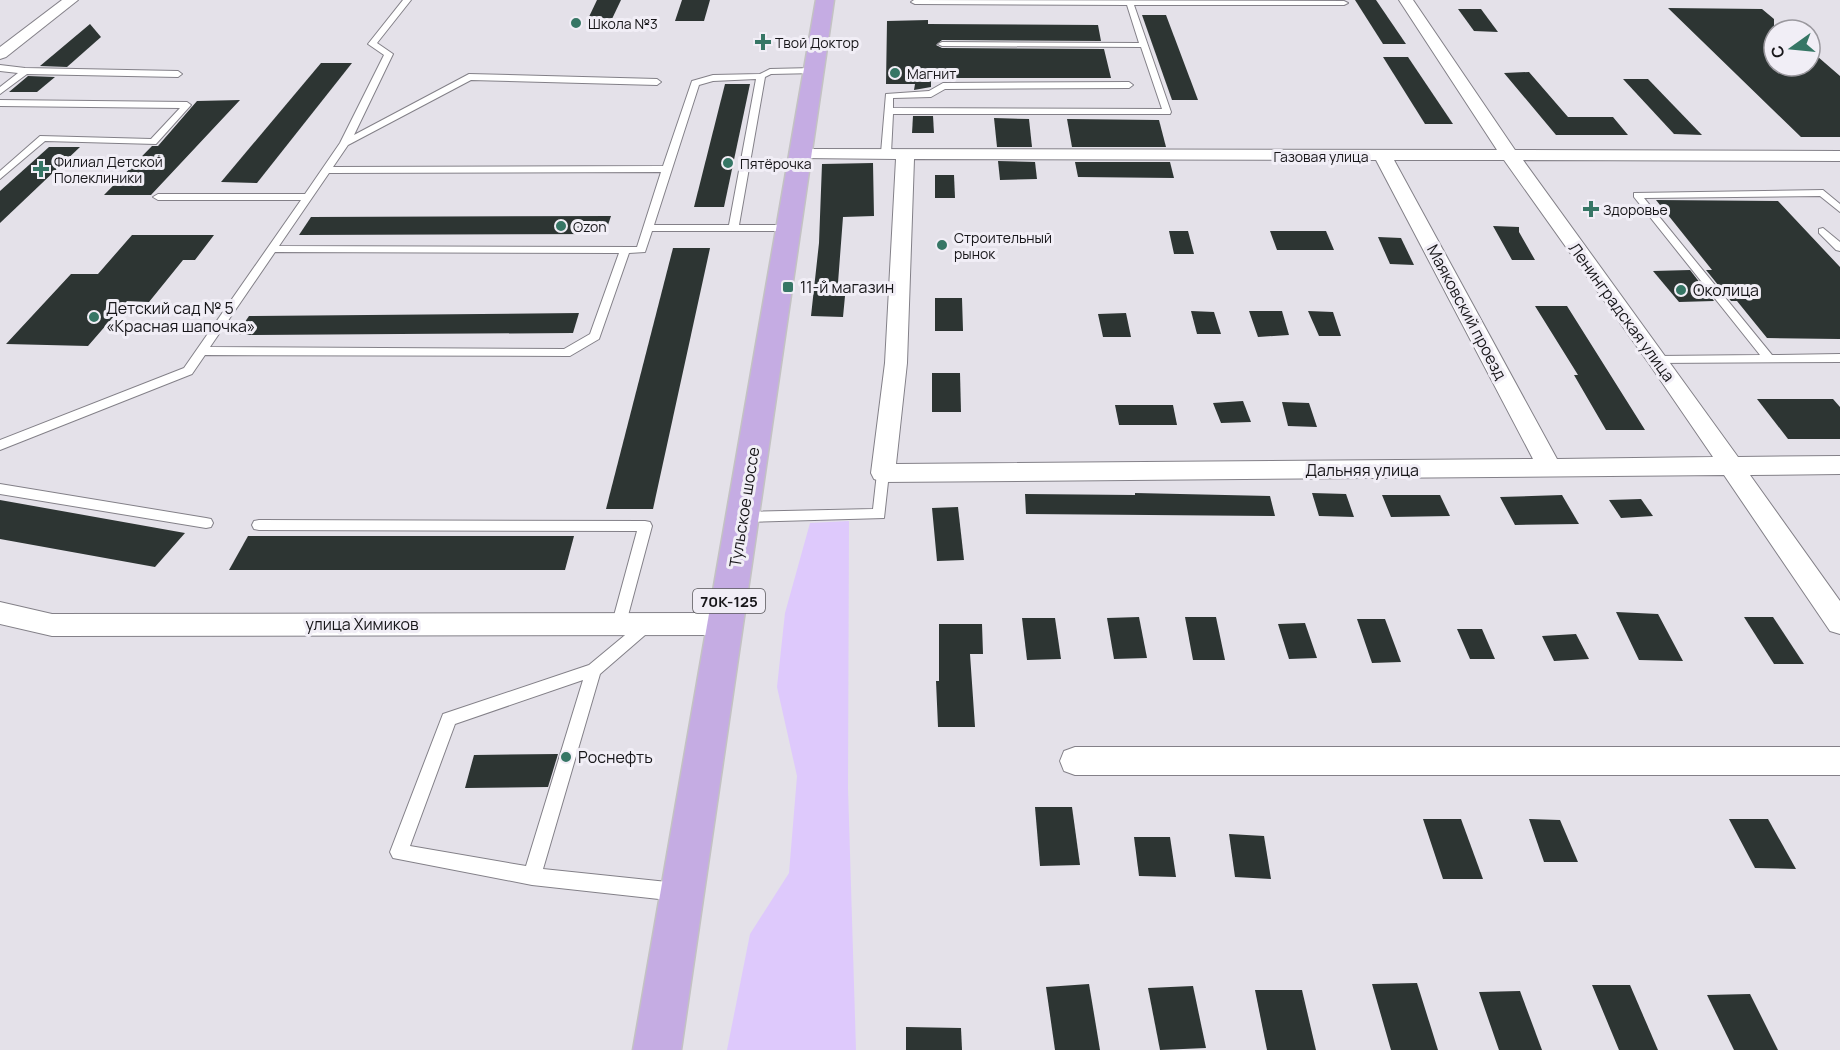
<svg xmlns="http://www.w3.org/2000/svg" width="1840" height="1050" font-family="Manrope,sans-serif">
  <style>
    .green { fill: #dec9fc }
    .building { fill: #2d3533 }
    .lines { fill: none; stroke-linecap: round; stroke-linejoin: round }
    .lane-casing { stroke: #838088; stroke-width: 2 }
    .street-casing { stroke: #838088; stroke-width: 2 }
    .primary-casing { stroke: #c3c2c3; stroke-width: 3 }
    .lane { fill: #fff; fill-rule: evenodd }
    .street { fill: #fff; fill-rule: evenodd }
    .primary { fill: #c5ace3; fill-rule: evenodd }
    .poi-dot { fill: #367665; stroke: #f1eef6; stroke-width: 2 }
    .labels { text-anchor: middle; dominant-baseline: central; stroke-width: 6; stroke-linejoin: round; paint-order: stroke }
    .far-poi-label { font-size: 14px; fill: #171619; stroke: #f1eef6; text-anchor: start }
    .far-street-label { font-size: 14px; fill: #171619; stroke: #f1eef6 }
    .shield { fill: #f1eef6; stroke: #58575b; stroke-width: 1.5 }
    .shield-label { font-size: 15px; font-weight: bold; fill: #171619 }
    .poi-label { font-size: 16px; fill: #171619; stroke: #f1eef6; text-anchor: start }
    .street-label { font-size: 16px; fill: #171619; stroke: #f1eef6 }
  </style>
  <rect width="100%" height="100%" fill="#e4e1e9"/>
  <!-- green -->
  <polygon class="green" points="849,521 848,788 856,1050 727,1050 750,934 789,873 797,776 777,687 785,613 810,523"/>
  <!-- building -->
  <g class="building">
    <polygon points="597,0 621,0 611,21 587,21"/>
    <polygon points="682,0 710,0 704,21 675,21"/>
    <polygon points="1355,0 1376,0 1406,44 1383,44"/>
    <polygon points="1668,8 1762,9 1774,19 1774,66 1810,66 1810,50 1840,76 1840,137 1801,137"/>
    <polygon points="1458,9 1481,9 1498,32 1474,31"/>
    <polygon points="1142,15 1166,15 1198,100 1172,100"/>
    <polygon points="928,20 928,24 1098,25 1101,41 942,40 936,45 942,48 1104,49 1111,78 931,78 931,87 914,90 915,84 886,84 887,21"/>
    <polygon points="90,24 101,37 67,67 40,66"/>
    <polygon points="1383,57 1408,57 1453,124 1425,124"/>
    <polygon points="321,63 352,63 257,183 221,182"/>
    <polygon points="1529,72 1568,117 1613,117 1628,135 1556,135 1504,73"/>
    <polygon points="28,76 55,77 37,92 9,92"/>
    <polygon points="1623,79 1648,79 1702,135 1674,134"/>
    <polygon points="725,84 750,84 724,207 694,207"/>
    <polygon points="240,100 151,195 104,195 152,146 158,146 197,101"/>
    <polygon points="913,116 933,116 934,133 912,133"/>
    <polygon points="994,118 1029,119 1032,147 997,147"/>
    <polygon points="1067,119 1159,120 1166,147 1072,147"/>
    <polygon points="49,147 80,147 0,223 0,191"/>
    <polygon points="998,161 1035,162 1037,179 1000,180"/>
    <polygon points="1075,162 1170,162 1174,178 1078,177"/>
    <polygon points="873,163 874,216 843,217 837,296 845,296 843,317 811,316 819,243 822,164"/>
    <polygon points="935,175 954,175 955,198 935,198"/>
    <polygon points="1656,200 1778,201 1840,267 1840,339 1767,338 1737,301 1731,301 1706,270 1712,270"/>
    <polygon points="611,216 605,234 299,235 311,217"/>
    <polygon points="1493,226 1519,227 1519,232 1535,260 1512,260"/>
    <polygon points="1169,231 1188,231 1194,254 1174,254"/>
    <polygon points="1270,231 1326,231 1334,250 1277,250"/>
    <polygon points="132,235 214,235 195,260 183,260 149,302 127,301 88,346 6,344 71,274 98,274"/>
    <polygon points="1378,237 1401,238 1414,265 1390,264"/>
    <polygon points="673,248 710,248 653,509 606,509"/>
    <polygon points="1690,270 1714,301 1679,302 1653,271"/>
    <polygon points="935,298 962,298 963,331 935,331"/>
    <polygon points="1535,306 1567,306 1645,430 1606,430 1574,375 1578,375"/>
    <polygon points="1191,311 1214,312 1221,334 1197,334"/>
    <polygon points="1249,311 1282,311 1289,335 1258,337"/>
    <polygon points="1308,311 1333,312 1341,336 1319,336"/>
    <polygon points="579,313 573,333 236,335 249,316"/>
    <polygon points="1126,313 1131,337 1103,337 1098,314"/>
    <polygon points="932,373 960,373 961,412 932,412"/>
    <polygon points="1757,399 1833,399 1840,407 1840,439 1788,439"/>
    <polygon points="1243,401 1251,422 1221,423 1213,403"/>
    <polygon points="1282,402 1309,403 1317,427 1288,426"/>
    <polygon points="1115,405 1173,405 1177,425 1119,425"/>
    <polygon points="1135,493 1270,496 1275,516 1026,514 1025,494 1135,495"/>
    <polygon points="1312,493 1346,494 1354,517 1319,516"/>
    <polygon points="1382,495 1440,495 1450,516 1391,517"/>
    <polygon points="1562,495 1579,524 1515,525 1500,497"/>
    <polygon points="1641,499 1653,516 1621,518 1609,500"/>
    <polygon points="0,500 185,533 155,567 0,539"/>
    <polygon points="958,507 964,560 937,561 932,508"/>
    <polygon points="248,536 574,536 565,570 229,570"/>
    <polygon points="1616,612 1658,614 1683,661 1639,660"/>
    <polygon points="1139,617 1147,658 1114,659 1107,618"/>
    <polygon points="1185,617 1216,617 1225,660 1193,660"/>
    <polygon points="1744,617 1773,617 1804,664 1774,664"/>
    <polygon points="1022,618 1055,618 1061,659 1027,660"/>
    <polygon points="1357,619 1385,619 1401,662 1372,663"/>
    <polygon points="1305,623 1317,658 1289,659 1278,624"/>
    <polygon points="939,624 982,624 983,654 970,654 975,727 938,727 936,681 939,681"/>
    <polygon points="1457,629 1482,629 1495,659 1470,659"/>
    <polygon points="1576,634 1589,659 1554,661 1542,636"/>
    <polygon points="558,754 548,787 465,788 474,755"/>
    <polygon points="1035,807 1072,807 1080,865 1040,866"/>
    <polygon points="1423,819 1461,819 1483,879 1443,879"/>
    <polygon points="1529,819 1560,820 1578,862 1544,862"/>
    <polygon points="1729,819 1768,819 1796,869 1755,868"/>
    <polygon points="1229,834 1264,836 1271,879 1235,877"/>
    <polygon points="1134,837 1170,837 1176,877 1139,876"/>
    <polygon points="1417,983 1438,1050 1391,1050 1372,984"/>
    <polygon points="1089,984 1100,1050 1055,1050 1046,987"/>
    <polygon points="1592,985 1630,985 1658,1050 1619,1050"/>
    <polygon points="1193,986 1206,1048 1160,1050 1148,988"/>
    <polygon points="1255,990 1302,990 1316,1050 1267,1050"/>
    <polygon points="1520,991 1542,1050 1499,1050 1479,992"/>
    <polygon points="1750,994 1778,1050 1734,1050 1707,995"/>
    <polygon points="906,1027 961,1028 962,1050 906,1050"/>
  </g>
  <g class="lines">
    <defs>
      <g id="lane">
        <path d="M403 0H411L377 43 393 54 354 135 469 74 657 79 661 82 657 85 471 80 348 145 333 167 663 166 692 81 713 75 760 74 770 69 813 68 817 71 816 73 771 74 765 77 739 225H788L793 228 788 231H652L645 252 629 253 599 339 570 356 205 355 192 374 0 450V440L184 368 301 200H158L153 197 158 194H305L340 143 384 55 368 44ZM756 79 729 225H654L699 85 713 81ZM661 172 637 247 279 246 329 173ZM275 252 619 253 590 334 564 349 210 347Z"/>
        <polygon points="914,0 1344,1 1348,3 1344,5 1134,5 1171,112 1170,114 893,114 891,153 886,156 881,153 886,94 929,91 943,83 1129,82 1133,85 1129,88 945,89 931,97 893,98 893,108 1162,109 1141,47 942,46 938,44 942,42 1139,43 1127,5 915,4 911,2"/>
        <polygon points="0,65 25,68 178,71 182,74 178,77 27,74 0,94 0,87 18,73 0,71"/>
        <polygon points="0,100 187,102 191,105 156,144 45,141 0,179 0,171 40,136 151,139 180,108 0,106"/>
        <polygon points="1823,190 1840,204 1840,212 1820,196 1644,198 1772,355 1840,354 1840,362 1654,363 1652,360 1654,357 1658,356 1760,355 1634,197 1634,193"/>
        <polygon points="1823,228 1840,242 1840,251 1836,250 1819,233 1819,229"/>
        <polygon points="883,468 889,473 884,518 743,522 736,517 743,512 873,509 877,473"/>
        <polygon points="0,484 206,518 211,519 213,523 211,527 206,528 0,494"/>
        <polygon points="259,520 645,521 650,522 652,526 626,623 624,627 619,629 614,627 612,623 637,531 259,530 254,529 252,525 254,521"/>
        <path d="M647 619 652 621 654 625 652 629 600 674 543 869 677 883 683 886 686 892 683 898 677 901 532 885 393 858 390 852 443 714 589 665 642 621ZM583 680 526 866 410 846 455 724Z"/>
      </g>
      <g id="street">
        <polygon points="62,0 78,0 6,57 0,59 0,47"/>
        <path d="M1399 0H1413L1515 150 1840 151V161L1523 160 1738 457 1840 456V474L1750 475 1840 601V634L1830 631 1724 475 883 482 874 479 871 473 885 363 896 159 802 158 796 157 793 153 796 149 1497 150ZM914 159 1376 160 1533 459 896 464 907 363ZM1394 160H1504L1650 365 1713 457 1557 459Z"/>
        <polygon points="0,602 52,614 725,613 735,616 739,624 735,632 725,635 52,636 0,624"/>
        <polygon points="1075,747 1840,747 1840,775 1075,775 1064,771 1060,761 1064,751"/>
      </g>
      <polygon id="primary" points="816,0 834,0 681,1050 633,1050"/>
    </defs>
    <!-- lane casing -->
    <use href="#lane" class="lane-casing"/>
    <!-- street casing -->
    <use href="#street" class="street-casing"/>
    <!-- primary casing -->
    <use href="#primary" class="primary-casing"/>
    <!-- lane -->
    <use href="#lane" class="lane"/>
    <!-- street -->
    <use href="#street" class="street"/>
    <!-- primary -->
    <use href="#primary" class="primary"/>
  </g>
  <!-- markers -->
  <g class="poi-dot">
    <circle cx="576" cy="23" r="6"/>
    <path d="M760 33h6v6h6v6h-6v6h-6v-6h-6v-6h6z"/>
    <circle cx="895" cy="73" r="6"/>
    <circle cx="728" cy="163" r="6"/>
    <path d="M38 160h6v6h6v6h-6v6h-6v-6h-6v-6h6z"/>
    <path d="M1588 200h6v6h6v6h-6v6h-6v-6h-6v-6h6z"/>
    <circle cx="561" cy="226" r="6"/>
    <circle cx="942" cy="245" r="6"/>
    <rect x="782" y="281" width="12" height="12" rx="3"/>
    <circle cx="1681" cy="290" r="6"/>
    <circle cx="94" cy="317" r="6"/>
    <circle cx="566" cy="757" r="6"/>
  </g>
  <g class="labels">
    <!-- far-poi labels -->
    <g class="far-poi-label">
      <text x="588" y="23">Школа №3</text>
      <text x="775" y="42">Твой Доктор</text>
      <text x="907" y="73">Магнит</text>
      <text x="54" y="161">Филиал Детской<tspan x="54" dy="16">Полеклиники</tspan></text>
      <text x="740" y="163">Пятёрочка</text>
      <text x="1603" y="209">Здоровье</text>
      <text x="573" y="226">Ozon</text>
      <text x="954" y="237">Строительный<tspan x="954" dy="16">рынок</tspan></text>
    </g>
    <!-- far-street labels -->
    <g class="far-street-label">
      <text x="1321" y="156">Газовая улица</text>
    </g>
    <!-- shield labels -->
    <rect class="shield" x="693" y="589" width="72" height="24" rx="4.5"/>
    <g class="shield-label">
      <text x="729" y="601">70К-125</text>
    </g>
    <!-- poi labels -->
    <g class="poi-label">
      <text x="800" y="287">11-й магазин</text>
      <text x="1693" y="290">Околица</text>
      <text x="106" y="308">Детский сад № 5<tspan x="106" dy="18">«Красная шапочка»</tspan></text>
      <text x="578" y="757">Роснефть</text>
    </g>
    <!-- street labels -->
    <g class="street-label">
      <text transform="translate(1467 312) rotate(62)">Маяковский проезд</text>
      <text transform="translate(1622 312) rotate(54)">Ленинградская улица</text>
      <text x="1362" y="470">Дальняя улица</text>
      <text transform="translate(744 507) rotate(-81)">Тульское шоссе</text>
      <text x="362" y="624">улица Химиков</text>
    </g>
  </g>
  <!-- north arrow -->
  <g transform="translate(1792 48) rotate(255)"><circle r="28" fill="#f1eef6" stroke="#9a989e" stroke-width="1.5"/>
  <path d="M0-4.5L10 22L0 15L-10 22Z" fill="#367665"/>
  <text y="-9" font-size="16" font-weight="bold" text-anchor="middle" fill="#171619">С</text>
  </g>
</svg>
